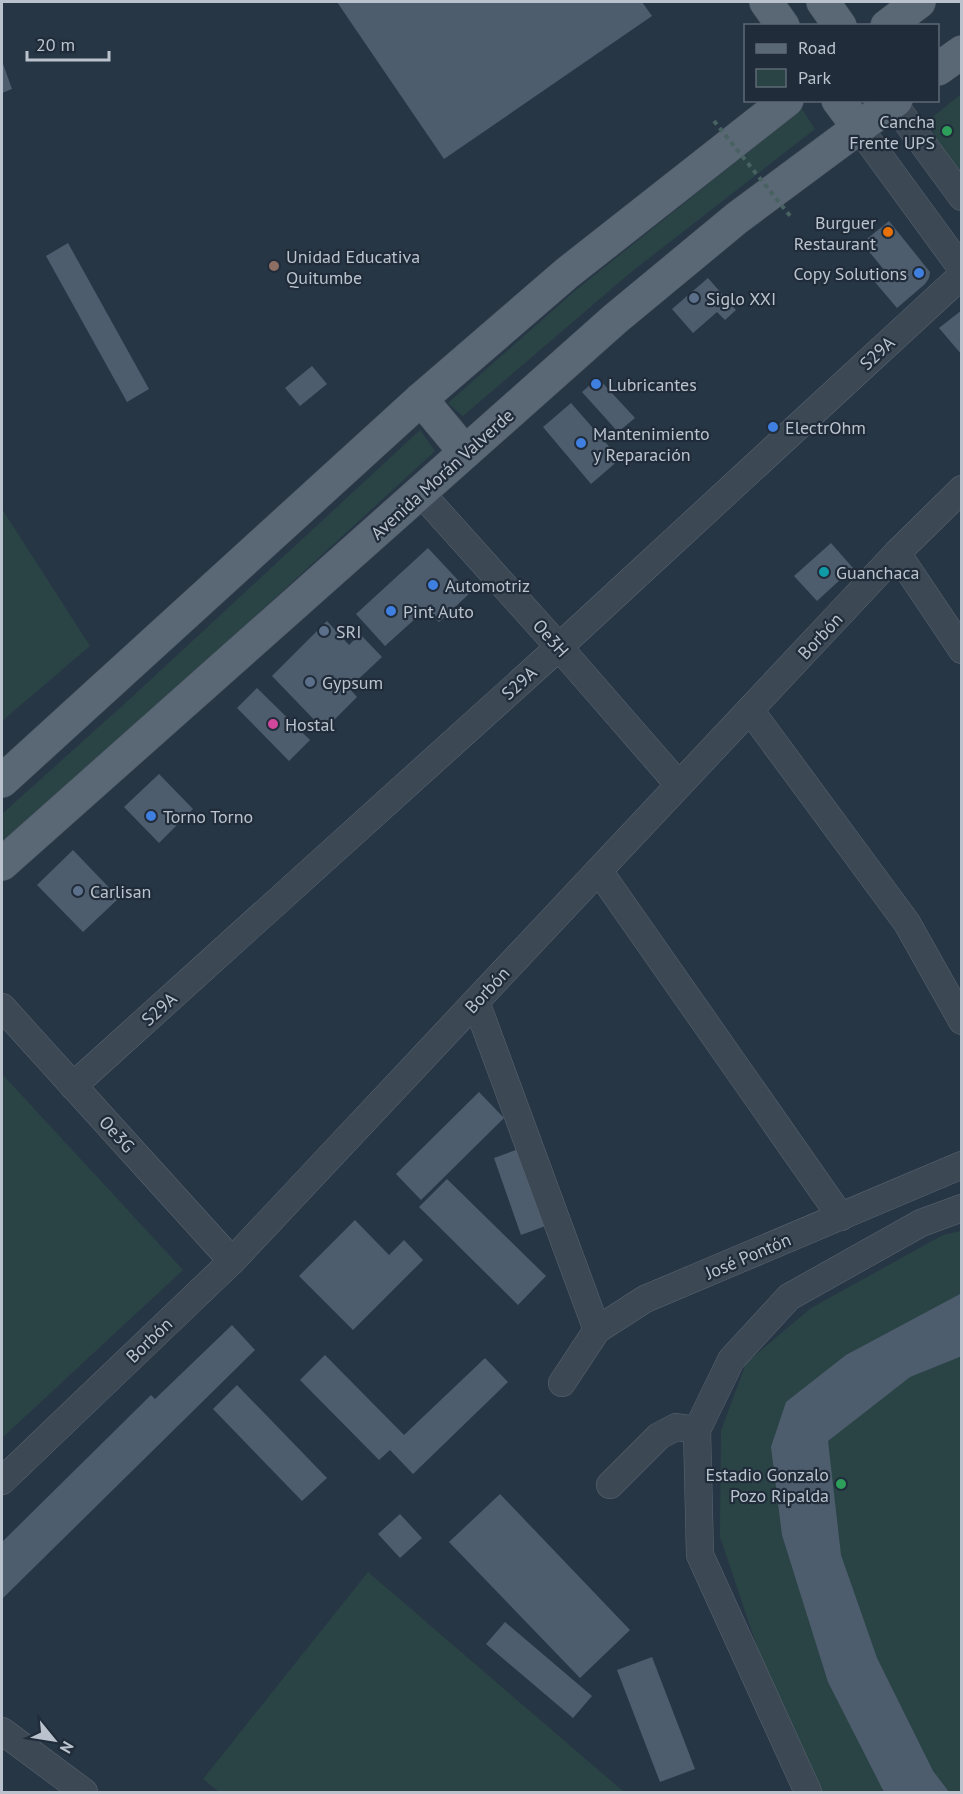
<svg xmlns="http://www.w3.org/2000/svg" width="963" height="1794" font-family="'PT Sans',sans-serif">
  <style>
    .green { fill: #2a4446 }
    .building { fill: #4e5d6e }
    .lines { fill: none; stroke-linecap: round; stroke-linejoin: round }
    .minor-casing { stroke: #5b6571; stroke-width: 28 }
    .major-casing { stroke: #495360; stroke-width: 34 }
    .minor { stroke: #3c4854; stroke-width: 27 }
    .major { stroke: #5a6774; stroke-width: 33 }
    .path-bridge { stroke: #486161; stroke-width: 4; stroke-dasharray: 4.5 4.5; stroke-linecap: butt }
    .leisure-dot { fill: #2e9e5b; stroke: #202c3a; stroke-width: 2 }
    .food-dot { fill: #e8710a; stroke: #202c3a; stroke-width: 2 }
    .education-dot { fill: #8d6e63; stroke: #202c3a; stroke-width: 2 }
    .shop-dot { fill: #3f7fe0; stroke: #202c3a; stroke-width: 2 }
    .service-dot { fill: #5c6f8a; stroke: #202c3a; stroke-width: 2 }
    .culture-dot { fill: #0f9aa8; stroke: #202c3a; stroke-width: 2 }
    .hotel-dot { fill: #d1479c; stroke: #202c3a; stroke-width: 2 }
    .labels { text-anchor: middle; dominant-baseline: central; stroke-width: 4.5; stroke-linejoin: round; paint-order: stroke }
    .poi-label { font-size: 18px; fill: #bac3cd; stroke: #202c3a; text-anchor: start }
    .street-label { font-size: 18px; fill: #bac3cd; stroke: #202c3a }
  </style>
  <rect width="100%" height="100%" fill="#273645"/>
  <!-- green -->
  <g class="green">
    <polygon points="961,94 961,179 937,142 929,120"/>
    <polygon points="802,109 815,129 630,273 463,416 448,403 576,290"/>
    <polygon points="420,430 435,451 2,849 2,814 132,697"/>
    <polygon points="2,509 90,646 2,721"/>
    <polygon points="2,1074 183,1270 2,1438"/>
    <polygon points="961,1231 961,1792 819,1792 780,1715 720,1537 721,1431 746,1363 811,1308 943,1235"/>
    <polygon points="368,1572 624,1792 219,1792 203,1779"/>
  </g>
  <!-- building -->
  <g class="building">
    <polygon points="337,2 642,2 652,16 444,159"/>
    <polygon points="2,61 12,89 2,93"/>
    <polygon points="889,221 930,272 929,278 925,284 897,308 874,281 885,271 862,243"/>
    <polygon points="68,243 149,389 127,402 46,256"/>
    <polygon points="708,278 736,310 725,320 717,312 693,333 672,309"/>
    <polygon points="962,310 962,355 939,328"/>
    <polygon points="312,366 327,384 300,406 285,388"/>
    <polygon points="598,378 635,418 618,432 582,392"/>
    <polygon points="571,403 620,459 591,484 543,427"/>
    <polygon points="831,543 853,568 817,601 794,576"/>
    <polygon points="428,548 470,593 439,622 426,609 385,646 356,614"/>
    <polygon points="327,621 349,645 360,634 382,657 349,688 357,697 324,730 272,676"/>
    <polygon points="257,688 310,740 289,761 237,708"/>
    <polygon points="159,774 193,809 159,843 124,807"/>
    <polygon points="73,850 119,898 83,932 37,885"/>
    <polygon points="479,1092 504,1118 421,1200 396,1174"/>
    <polygon points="524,1147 551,1224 521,1235 494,1158"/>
    <polygon points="447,1179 546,1276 518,1305 419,1207"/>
    <polygon points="355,1220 389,1255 404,1240 423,1260 353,1330 299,1276"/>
    <polygon points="962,1293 962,1356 910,1377 828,1441 841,1555 877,1658 933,1771 949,1792 884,1792 828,1682 782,1535 771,1447 786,1402 846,1355"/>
    <polygon points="232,1325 255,1350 2,1599 2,1542 151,1395 155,1399"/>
    <polygon points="325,1355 404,1435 485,1358 508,1382 413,1474 390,1450 379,1460 300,1380"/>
    <polygon points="237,1385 327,1478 302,1501 213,1409"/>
    <polygon points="500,1494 630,1630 580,1678 449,1542"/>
    <polygon points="400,1514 422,1538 400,1558 378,1534"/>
    <polygon points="505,1622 592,1696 573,1718 486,1644"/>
    <polygon points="652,1657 695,1769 660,1782 617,1670"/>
  </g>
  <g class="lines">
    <defs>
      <g id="minor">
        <polyline points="893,103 962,197"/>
        <polyline points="859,128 962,269"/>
        <polyline points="421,493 559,647 679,785"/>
        <polyline points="897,553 962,650"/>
        <polyline points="750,710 907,923 962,1021"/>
        <polyline points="599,871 841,1217"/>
        <polyline points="476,1002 597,1330"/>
        <polyline points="2,1007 232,1261"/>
        <polyline points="73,1086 559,647 962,275"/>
        <polyline points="562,1383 597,1330 645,1299 962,1165"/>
        <polyline points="2,1481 232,1261 897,553 962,489"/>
        <polyline points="610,1485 659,1436 676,1427 697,1430"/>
        <polyline points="2,1731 84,1792"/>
        <polyline points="808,1792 700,1555 697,1430 731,1360 789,1297 921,1223 962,1208"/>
      </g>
      <g id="major">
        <polyline points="766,2 783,26"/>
        <polyline points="823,2 840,26"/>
        <polyline points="887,26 919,2"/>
        <polyline points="938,69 962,52"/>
        <polyline points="838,100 859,128"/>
        <polyline points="421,399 465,452"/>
        <polyline points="2,781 421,399 567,273 787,100"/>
        <polyline points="2,864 615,319 737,218 896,100"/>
      </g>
    </defs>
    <!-- minor casing -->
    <use href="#minor" class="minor-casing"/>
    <!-- major casing -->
    <use href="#major" class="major-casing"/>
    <!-- minor -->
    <use href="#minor" class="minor"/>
    <!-- major -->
    <use href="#major" class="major"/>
    <!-- path-bridge -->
    <polyline class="path-bridge" points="714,121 791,217"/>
  </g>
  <!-- markers -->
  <g class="leisure-dot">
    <circle cx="947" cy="131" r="6"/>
    <circle cx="841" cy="1484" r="6"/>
  </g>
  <circle class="food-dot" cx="888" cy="232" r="6"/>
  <circle class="education-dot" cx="274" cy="266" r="6"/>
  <g class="shop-dot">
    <circle cx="919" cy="273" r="6"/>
    <circle cx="596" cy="384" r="6"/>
    <circle cx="773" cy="427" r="6"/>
    <circle cx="581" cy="443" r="6"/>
    <circle cx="433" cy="585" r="6"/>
    <circle cx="391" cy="611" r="6"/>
    <circle cx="151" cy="816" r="6"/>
  </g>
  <g class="service-dot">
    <circle cx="694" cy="298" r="6"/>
    <circle cx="324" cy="631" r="6"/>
    <circle cx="310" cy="682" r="6"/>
    <circle cx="78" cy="891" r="6"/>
  </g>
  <circle class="culture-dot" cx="824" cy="572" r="6"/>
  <circle class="hotel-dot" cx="273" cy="724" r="6"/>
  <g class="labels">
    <!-- poi labels -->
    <g class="poi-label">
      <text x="935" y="121" text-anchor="end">Cancha<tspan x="935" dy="21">Frente UPS</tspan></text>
      <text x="876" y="222" text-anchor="end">Burguer<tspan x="876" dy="21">Restaurant</tspan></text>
      <text x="286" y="256">Unidad Educativa<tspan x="286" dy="21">Quitumbe</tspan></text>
      <text x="907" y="273" text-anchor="end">Copy Solutions</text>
      <text x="706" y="298">Siglo XXI</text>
      <text x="608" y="384">Lubricantes</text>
      <text x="785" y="427">ElectrOhm</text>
      <text x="593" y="433">Mantenimiento<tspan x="593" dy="21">y Reparación</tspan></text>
      <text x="836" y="572">Guanchaca</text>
      <text x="445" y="585">Automotriz</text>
      <text x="403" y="611">Pint Auto</text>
      <text x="336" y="631">SRI</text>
      <text x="322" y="682">Gypsum</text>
      <text x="285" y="724">Hostal</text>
      <text x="163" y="816">Torno Torno</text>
      <text x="90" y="891">Carlisan</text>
      <text x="829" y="1474" text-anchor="end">Estadio Gonzalo<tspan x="829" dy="21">Pozo Ripalda</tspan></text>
    </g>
    <!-- street labels -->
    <g class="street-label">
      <text transform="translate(877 353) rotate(-43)">S29A</text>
      <text transform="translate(442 474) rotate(-42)">Avenida Morán Valverde</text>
      <text transform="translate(820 636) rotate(-47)">Borbón</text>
      <text transform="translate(551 638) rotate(48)">Oe3H</text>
      <text transform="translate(519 683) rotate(-42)">S29A</text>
      <text transform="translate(487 990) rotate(-47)">Borbón</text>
      <text transform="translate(159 1009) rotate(-42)">S29A</text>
      <text transform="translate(117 1134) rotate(48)">Oe3G</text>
      <text transform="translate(748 1256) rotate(-23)">José Pontón</text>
      <text transform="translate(149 1340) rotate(-44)">Borbón</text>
    </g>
  </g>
  <!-- border -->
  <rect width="963" height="1794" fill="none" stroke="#bac3cd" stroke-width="6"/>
  <!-- legend -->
  <rect x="744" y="24" width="195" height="78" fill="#202c3a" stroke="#5e6875" stroke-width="1.5"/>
  <rect x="756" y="44" width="30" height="9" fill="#5a6774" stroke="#5e6875" stroke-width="1.5"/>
  <text x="798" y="54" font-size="18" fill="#bac3cd">Road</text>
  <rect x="756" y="69" width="30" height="18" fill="#2a4446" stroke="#5e6875" stroke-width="1.5"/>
  <text x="798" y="84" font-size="18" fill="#bac3cd">Park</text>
  <!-- north arrow -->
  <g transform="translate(54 1740) rotate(120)" stroke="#202c3a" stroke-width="4.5" paint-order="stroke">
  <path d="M0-4.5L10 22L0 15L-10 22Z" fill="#bac3cd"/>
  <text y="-9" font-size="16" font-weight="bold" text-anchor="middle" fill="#bac3cd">N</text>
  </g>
  <!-- scale -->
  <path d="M27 51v9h82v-9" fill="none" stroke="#bac3cd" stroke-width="3"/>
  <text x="36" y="51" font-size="18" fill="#bac3cd" stroke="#202c3a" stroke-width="4.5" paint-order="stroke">20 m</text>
</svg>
